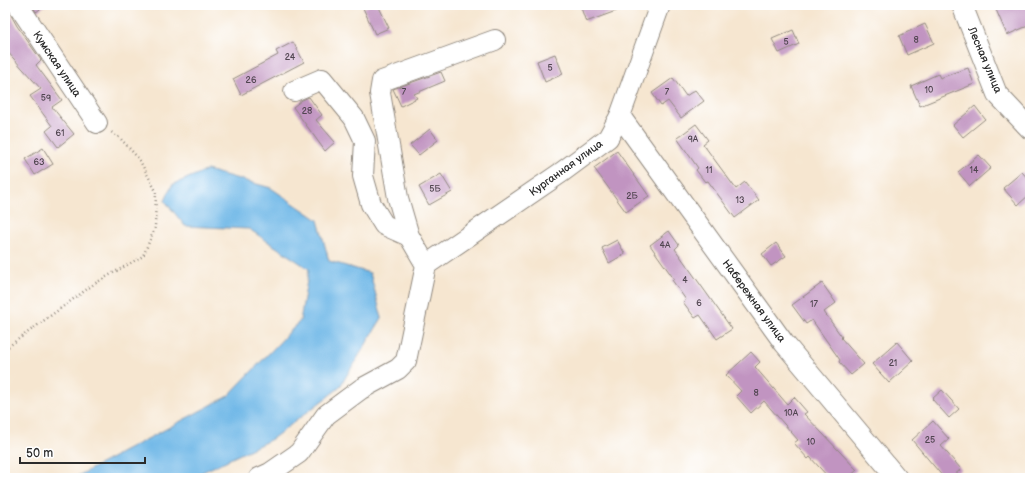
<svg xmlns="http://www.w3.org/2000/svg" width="1035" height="483" font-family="'Balsamiq Sans',sans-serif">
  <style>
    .water { fill: #6eb7e7; stroke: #4c7189 }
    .building { fill: #c194c1 }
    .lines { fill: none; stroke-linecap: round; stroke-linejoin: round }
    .minor-casing { stroke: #90887e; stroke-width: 22 }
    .path { stroke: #90887e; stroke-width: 2.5; stroke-dasharray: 1 3; stroke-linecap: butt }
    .minor { stroke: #fff; stroke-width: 20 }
    .labels { text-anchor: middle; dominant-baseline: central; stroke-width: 3; stroke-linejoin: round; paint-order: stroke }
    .number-label { font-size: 9px; fill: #504550 }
    .street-label { font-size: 11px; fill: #2b2b2b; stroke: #fff }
  </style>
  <rect width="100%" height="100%" fill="#fff"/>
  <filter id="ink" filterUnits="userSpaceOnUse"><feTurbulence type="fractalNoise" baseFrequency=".025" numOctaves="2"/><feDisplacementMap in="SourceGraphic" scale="8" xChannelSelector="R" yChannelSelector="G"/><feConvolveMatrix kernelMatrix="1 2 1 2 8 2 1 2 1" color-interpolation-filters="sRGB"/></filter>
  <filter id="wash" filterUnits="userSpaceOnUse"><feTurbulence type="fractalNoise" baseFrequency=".012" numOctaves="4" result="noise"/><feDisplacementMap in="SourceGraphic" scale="16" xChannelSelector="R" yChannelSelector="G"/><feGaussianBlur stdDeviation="0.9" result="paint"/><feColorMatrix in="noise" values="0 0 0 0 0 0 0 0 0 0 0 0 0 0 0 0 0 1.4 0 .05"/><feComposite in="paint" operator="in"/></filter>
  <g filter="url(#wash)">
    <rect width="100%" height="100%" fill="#f6e6d0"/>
    <!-- water -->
    <polygon class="water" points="207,170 271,188 318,220 329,261 370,273 382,318 339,388 272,439 190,478 74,478 228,396 300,321 309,269 249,229 185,226 165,201 172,185"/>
    <g id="blocks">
      <!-- building -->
      <g class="building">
        <polygon points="32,5 46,5 36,12"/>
        <polygon points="370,5 378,5 389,28 375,34 363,8"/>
        <polygon points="580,5 627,5 627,7 586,22"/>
        <polygon points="994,5 1028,5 1030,11 1030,25 1007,35"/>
        <polygon points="7,8 17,26 41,60 36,65 62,100 52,107 74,134 58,147 46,131 52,126 30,96 41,89 5,49 5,10"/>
        <polygon points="925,24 934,43 907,55 899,36"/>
        <polygon points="793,30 799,44 779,53 772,39"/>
        <polygon points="293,42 304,62 241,95 233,79 278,55 276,51"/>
        <polygon points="555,54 563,74 545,82 537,61"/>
        <polygon points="968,68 974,84 920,106 911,86 938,74 940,78"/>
        <polygon points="441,72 445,81 414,94 417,98 401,106 393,89"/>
        <polygon points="673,78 686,96 695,90 704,101 681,118 668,101 661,106 652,93"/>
        <polygon points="309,97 322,115 316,120 335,142 325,151 293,107 302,100"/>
        <polygon points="975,106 985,119 963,137 953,125"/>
        <polygon points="696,124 708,140 703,144 736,189 745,182 759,200 735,218 708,181 705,182 696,170 698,168 677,138"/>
        <polygon points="430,129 438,140 419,155 410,145"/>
        <polygon points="43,148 53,164 35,175 25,159"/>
        <polygon points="617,151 649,196 626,212 594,168"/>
        <polygon points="979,155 991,168 970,186 958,172"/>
        <polygon points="1022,172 1030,181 1030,194 1018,205 1003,188"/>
        <polygon points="441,174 452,192 429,205 419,187"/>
        <polygon points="669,231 679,245 675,249 732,329 717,339 700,315 695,318 683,302 686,300 672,280 674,279 650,245"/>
        <polygon points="617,240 625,254 609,263 602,248"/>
        <polygon points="776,243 786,256 771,266 762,254"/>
        <polygon points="822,283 836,303 824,312 842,337 841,338 864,364 851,375 839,362 840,360 812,320 806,324 792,305"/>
        <polygon points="897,342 913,361 889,383 872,364"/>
        <polygon points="751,352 760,362 755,367 787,404 794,397 807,412 804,414 857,470 848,478 829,478 810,457 808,459 794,443 798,440 764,401 751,413 736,396 741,391 726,375"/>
        <polygon points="942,390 959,409 949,418 932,399"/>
        <polygon points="933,421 949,439 941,446 961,469 951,478 944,478 912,440"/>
      </g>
    </g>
  </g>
  <g filter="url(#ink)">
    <use href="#blocks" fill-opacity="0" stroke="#90887e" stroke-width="1"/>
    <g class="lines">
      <defs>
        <g id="minor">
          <polyline points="18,5 97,123"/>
          <polyline points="962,5 997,94 1030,129"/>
          <polyline points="294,91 322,79 354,118 365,141 363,176 371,204 384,225 409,236"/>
          <polyline points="620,116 784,343 897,478"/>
          <polyline points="426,265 562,172 608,138 620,116 660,5"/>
          <polyline points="259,478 270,473 299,453 326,415 361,389 398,369 406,361 426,265 409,236 398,198 380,93 382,81 495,40"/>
        </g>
      </defs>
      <!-- minor casing -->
      <use href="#minor" class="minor-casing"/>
      <!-- path -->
      <polyline class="path" points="5,349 94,284 143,256 155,228 156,191 139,159 120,138 111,132"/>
      <!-- minor -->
      <use href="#minor" class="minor"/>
    </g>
  </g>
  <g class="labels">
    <!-- number labels -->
    <g class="number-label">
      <text x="916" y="40">8</text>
      <text x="786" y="42">5</text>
      <text x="290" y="57">24</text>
      <text x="550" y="68">5</text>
      <text x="251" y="80">26</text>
      <text x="929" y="90">10</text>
      <text x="404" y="92">7</text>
      <text x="667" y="92">7</text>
      <text x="46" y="98">59</text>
      <text x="307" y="111">28</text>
      <text x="60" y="133">61</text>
      <text x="693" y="139">9А</text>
      <text x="39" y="162">63</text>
      <text x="709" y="170">11</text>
      <text x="974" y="170">14</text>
      <text x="435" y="189">5Б</text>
      <text x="632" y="196">2Б</text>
      <text x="740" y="200">13</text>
      <text x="665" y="245">4А</text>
      <text x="685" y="280">4</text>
      <text x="699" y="303">6</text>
      <text x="814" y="304">17</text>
      <text x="893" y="363">21</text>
      <text x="756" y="393">8</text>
      <text x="791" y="413">10А</text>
      <text x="930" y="440">25</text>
      <text x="811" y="442">10</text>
    </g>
    <!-- street labels -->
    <g class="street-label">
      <text transform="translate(985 60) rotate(67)">Лесная улица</text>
      <text transform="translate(57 64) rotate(56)">Кумская улица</text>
      <text transform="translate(566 168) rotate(-36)">Курганная улица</text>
      <text transform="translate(754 301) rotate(54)">Набережная улица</text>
    </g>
  </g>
  <!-- margin -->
  <rect width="1035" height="483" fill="none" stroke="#fff" stroke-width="20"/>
  <!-- scale -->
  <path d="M20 457v6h125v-6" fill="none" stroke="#2b2b2b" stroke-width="2"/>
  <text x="26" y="457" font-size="12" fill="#2b2b2b" stroke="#ffffff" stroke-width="3" paint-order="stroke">50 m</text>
</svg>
